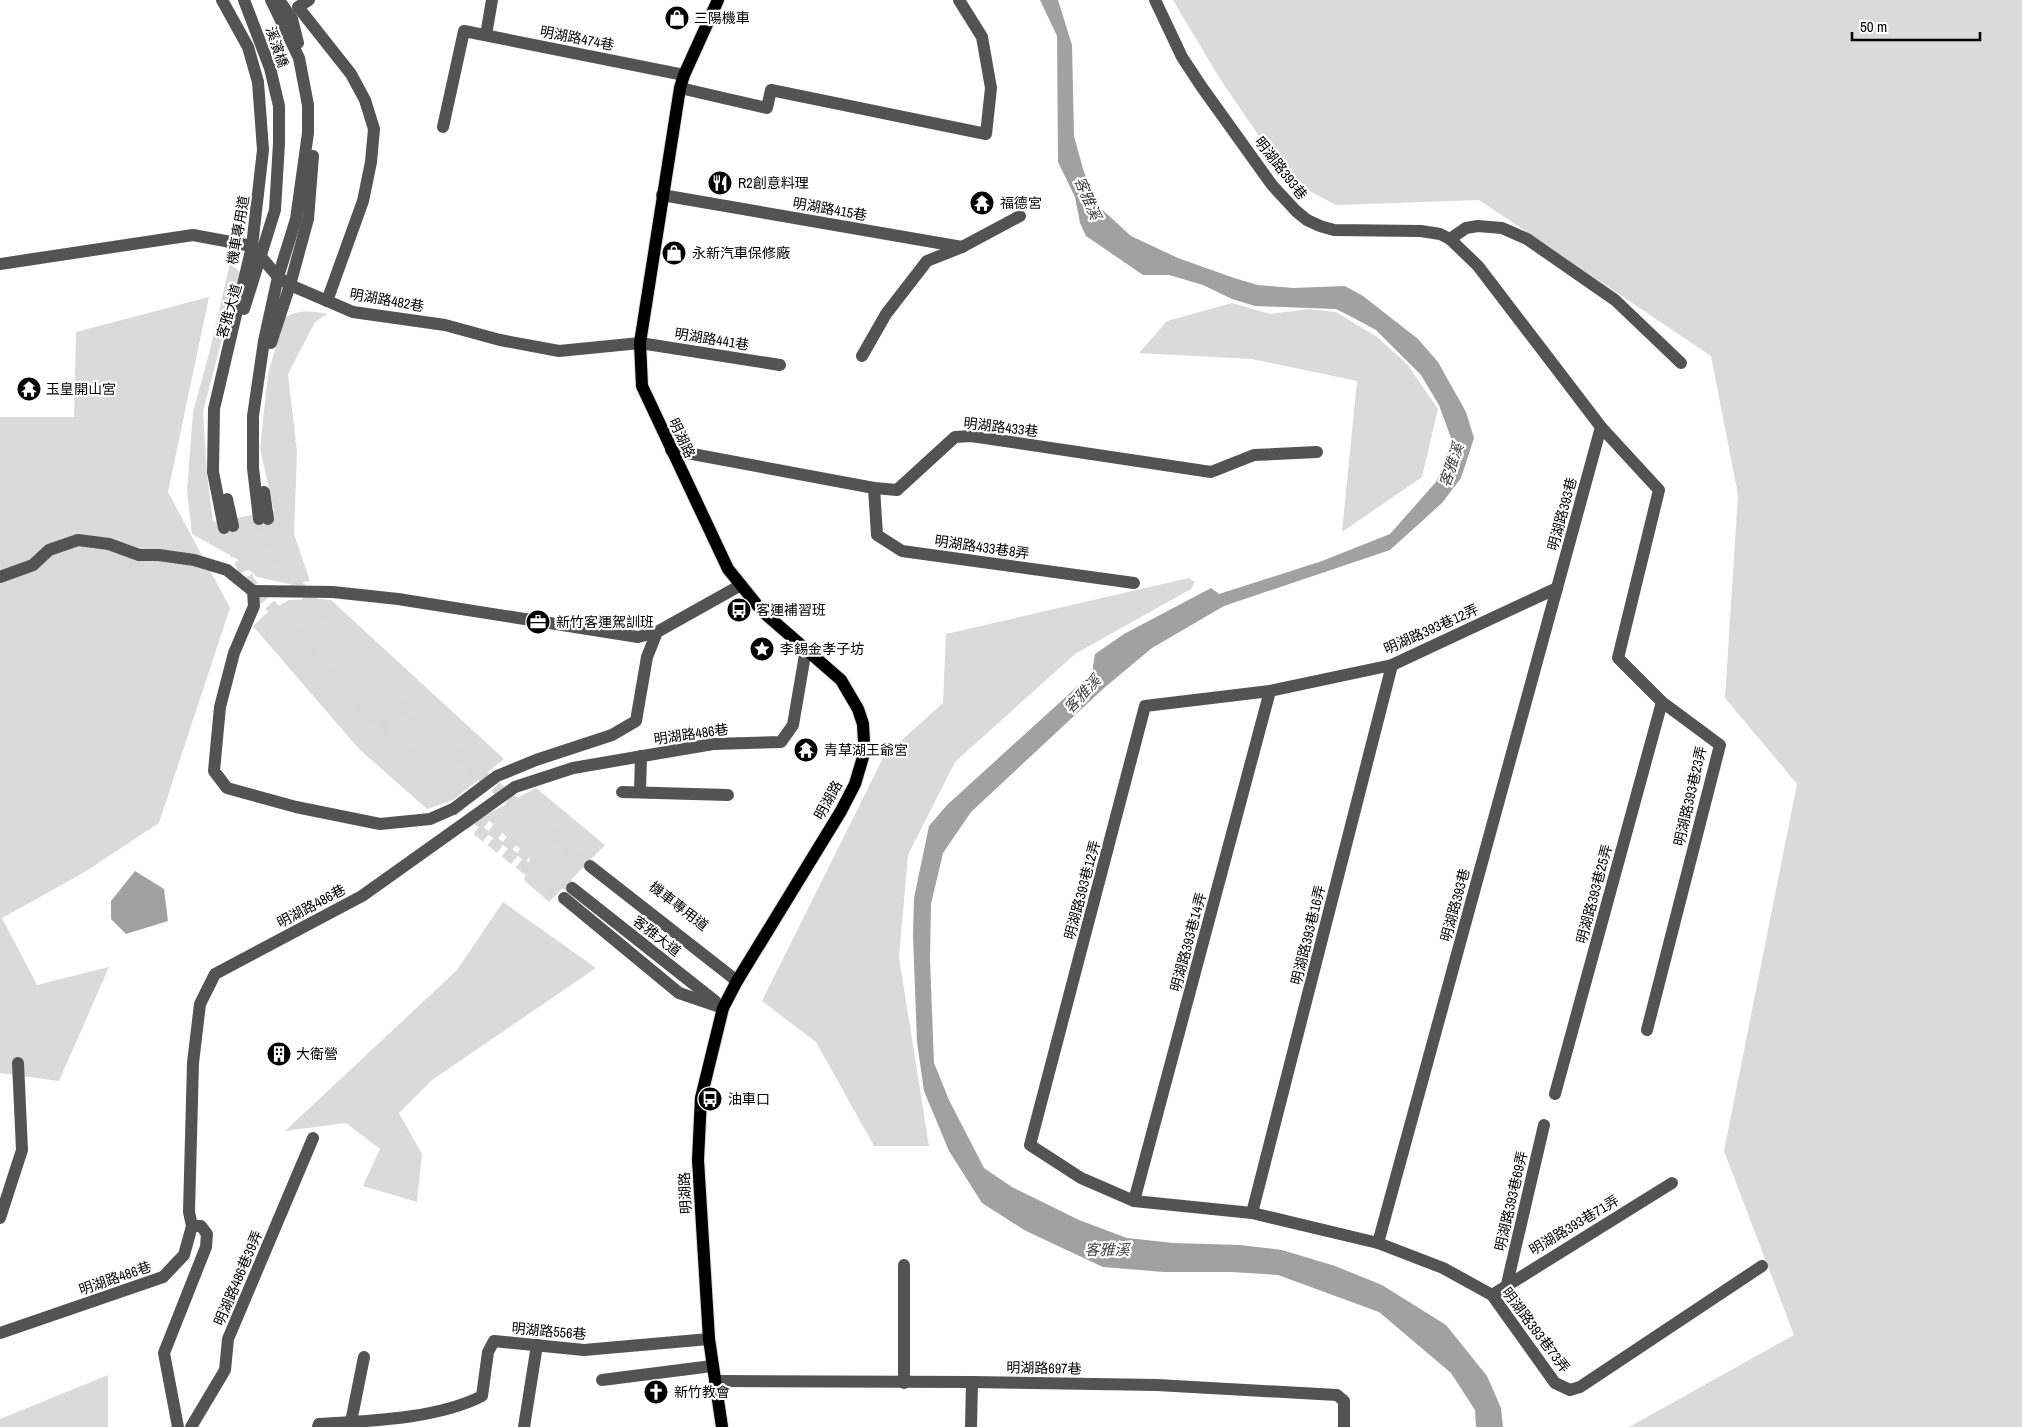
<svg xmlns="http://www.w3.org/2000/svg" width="2022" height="1427" font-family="'Archivo Narrow','Noto Sans TC',sans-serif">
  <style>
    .green { fill: #dadada }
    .water { fill: #a1a1a1 }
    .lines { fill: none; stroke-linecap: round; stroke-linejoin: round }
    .minor-tunnel { stroke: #d9d9d9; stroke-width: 12; stroke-dasharray: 12 6; stroke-linecap: butt }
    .major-casing { stroke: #dbdbdb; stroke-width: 14 }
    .minor { stroke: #535353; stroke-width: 12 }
    .major { stroke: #000; stroke-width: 12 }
    .labels { text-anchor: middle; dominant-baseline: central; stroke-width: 4.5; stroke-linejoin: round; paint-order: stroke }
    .poi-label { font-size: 14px; fill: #000; stroke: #fff; text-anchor: start }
    .street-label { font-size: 14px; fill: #000; stroke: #fff }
    .water-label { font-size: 15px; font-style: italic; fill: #424242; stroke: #fff }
  </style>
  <rect width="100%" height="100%" fill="#fff"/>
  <!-- green -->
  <g class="green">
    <polygon points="1173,0 2022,0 2022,1427 1629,1427 1794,1335 1724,1151 1797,784 1725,698 1738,495 1711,356 1479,200 1336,205 1289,180 1220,79"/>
    <path d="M230 263 240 272 203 411 207 474 213 522 274 511 260 449 268 374 284 318C298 309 312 311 327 314L315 322 288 374 297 452 294 534 310 581 289 584 257 577 237 559 192 534 187 491 193 412 210 350Z"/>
    <polygon points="209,297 168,492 230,608 159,823 83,873 2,918 37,985 109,967 59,1081 0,1073 0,417 74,417 76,332"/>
    <polygon points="1232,303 1270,314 1308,309 1336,312 1377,337 1407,364 1438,409 1422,477 1342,532 1357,381 1252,359 1139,353 1167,321"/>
    <polygon points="1189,578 1195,582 1191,589 1075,654 955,762 908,855 899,957 929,1146 874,1146 816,1042 762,1001 884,756 943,703 946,634"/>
    <polygon points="320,599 331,600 504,759 453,800 427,809 359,749 253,626 268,612 289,600"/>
    <polygon points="536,788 605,845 549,902 524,880 530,858 484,816"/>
    <polygon points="503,902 596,968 432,1080 399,1113 422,1154 417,1202 363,1186 380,1149 346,1123 285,1131 457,970"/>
    <polygon points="108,1375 108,1427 0,1427 0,1419"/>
  </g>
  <!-- water -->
  <g class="water">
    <polygon points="1040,0 1058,0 1072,45 1074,136 1083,169 1096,204 1131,236 1178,258 1234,278 1258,285 1293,288 1345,286 1363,296 1418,339 1438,362 1466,412 1474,438 1461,478 1442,503 1390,550 1224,606 1152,648 1104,688 971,812 943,853 931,904 930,959 934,1063 949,1100 984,1168 1012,1187 1079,1220 1127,1238 1174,1243 1240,1245 1282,1250 1335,1266 1382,1285 1446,1325 1487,1376 1501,1408 1503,1427 1476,1427 1475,1410 1451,1373 1379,1312 1278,1275 1232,1272 1164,1272 1103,1267 1026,1231 982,1203 949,1151 924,1091 917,1042 913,936 914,898 929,826 947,805 1092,673 1095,654 1124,634 1211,588 1219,594 1322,561 1390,534 1436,482 1446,458 1451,438 1439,405 1421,375 1376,330 1350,316 1336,309 1255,306 1232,299 1203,285 1169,275 1143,275 1086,236 1080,223 1075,197 1058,162 1057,36"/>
    <polygon points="135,871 164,889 168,921 126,934 111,919 111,901"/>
  </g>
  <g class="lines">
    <!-- minor-tunnel -->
    <g class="minor-tunnel">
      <polyline points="259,519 289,576 425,728 590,866"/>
      <polyline points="224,528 250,583 474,827 564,898"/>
      <polyline points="476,818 572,888"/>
    </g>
    <defs>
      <polyline id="major" points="718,0 684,75 680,88 640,343 642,386 728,569 762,611 841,680 858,709 863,724 864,742 863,757 855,784 841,811 737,981 723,1008 701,1098 698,1160 709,1339 722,1427"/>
    </defs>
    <!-- major casing -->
    <use href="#major" class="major-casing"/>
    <!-- minor -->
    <g class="minor">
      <polyline points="222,0 248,47 258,82 263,150 252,246 214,409 213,472 224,528"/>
      <polyline points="244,0 270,68 279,106 279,143 275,210 244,309"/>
      <polyline points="279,0 292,19 298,43"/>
      <polyline points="309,0 298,7 351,74 365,100 374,129 371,162 363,201 327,301"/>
      <polyline points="1155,0 1182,57 1201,86 1272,185 1296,211 1307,220 1320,226 1334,230 1421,231 1440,234 1450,239 1478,266 1601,427 1378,1243"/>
      <polyline points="486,35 492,0"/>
      <polyline points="680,88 767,108 771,90 986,134 991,88 982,37 959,0"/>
      <polyline points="443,127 464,31 684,75"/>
      <polyline points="662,195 962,247"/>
      <polyline points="1450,239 1466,228 1478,226 1502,228 1527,239 1615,300 1681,363"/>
      <polyline points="0,264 193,235 252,246 278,277 290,285 353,312 445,325 500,340 559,351 640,343 780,365"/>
      <polyline points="271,343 290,285 308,219 313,156"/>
      <polyline points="862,356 886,314 927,261 962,247 1020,216"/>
      <polyline points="1601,427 1659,490 1618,658 1662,702 1720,745 1647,1030"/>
      <polyline points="671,450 874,488 897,490 955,437 971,436 1211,472 1254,455 1317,452"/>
      <polyline points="874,488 877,535 902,551 1134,583"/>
      <polyline points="264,492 268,519"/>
      <polyline points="227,499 233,526"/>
      <polyline points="259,519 253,468 253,416 264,341 278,277 296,219 308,133 308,105 299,58 271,0"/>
      <polyline points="0,577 33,565 49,550 78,540 109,544 139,555 159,555 194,560 227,570 253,591 254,606 234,653 220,707 214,771 227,788 296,807 380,824 430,819 453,809 497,776 536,760 612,735 636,721 647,657 657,632 741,585"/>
      <polyline points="1557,588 1392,665 1270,691 1145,706 1030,1145 1081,1178 1134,1201 1252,1213 1378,1243 1443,1268 1492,1295 1555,1383 1570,1390 1580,1387 1762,1266"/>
      <polyline points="253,591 333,592 398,599 638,637 657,632"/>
      <polyline points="622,792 728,795"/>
      <polyline points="640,792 641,756"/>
      <polyline points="590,866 737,981"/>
      <polyline points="572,888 715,1001"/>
      <polyline points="564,898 679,993 723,1008"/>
      <polyline points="1555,1094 1662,702"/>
      <polyline points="1134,1201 1270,691"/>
      <polyline points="1252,1213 1392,665"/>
      <polyline points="0,1218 22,1150 18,1063"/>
      <polyline points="1507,1284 1544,1125"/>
      <polyline points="1492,1295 1672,1183"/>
      <polyline points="0,1333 163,1277 184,1255 192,1226 189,1212 193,1063 200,1004 215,974 362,896 515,787 573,768 713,744 781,742 793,725 806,649"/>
      <polyline points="602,1380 712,1366"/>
      <polyline points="715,1381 972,1382 1157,1385 1337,1395 1344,1401 1344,1427"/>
      <polyline points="904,1383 904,1265"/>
      <polyline points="351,1422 364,1357"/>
      <polyline points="178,1427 164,1353 206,1247 207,1234 201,1226 192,1226"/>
      <polyline points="191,1427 225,1370 228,1339 313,1138"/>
      <path d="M318 1427 319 1424C369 1421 437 1419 482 1396L488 1352 494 1341 584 1350 709 1339"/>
      <polyline points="524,1427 537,1345"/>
      <polyline points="971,1427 972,1382"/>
    </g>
    <!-- major -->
    <use href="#major" class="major"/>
  </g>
  <!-- icons -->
  <defs>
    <symbol id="shop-disc" viewBox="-11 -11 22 22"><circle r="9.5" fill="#000" stroke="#fff"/><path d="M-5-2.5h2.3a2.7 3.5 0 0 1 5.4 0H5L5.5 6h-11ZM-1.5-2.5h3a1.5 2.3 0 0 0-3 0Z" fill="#fff"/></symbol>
    <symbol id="restaurant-disc" viewBox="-11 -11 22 22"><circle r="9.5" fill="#000" stroke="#fff"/><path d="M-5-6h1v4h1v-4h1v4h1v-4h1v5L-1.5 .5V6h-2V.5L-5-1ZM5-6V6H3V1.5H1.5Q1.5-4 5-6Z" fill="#fff"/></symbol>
    <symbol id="temple-disc" viewBox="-11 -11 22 22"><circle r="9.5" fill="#000" stroke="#fff"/><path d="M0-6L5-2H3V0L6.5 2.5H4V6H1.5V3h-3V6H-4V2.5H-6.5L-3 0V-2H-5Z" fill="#fff"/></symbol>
    <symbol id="bus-disc" viewBox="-11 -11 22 22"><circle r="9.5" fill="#000" stroke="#fff"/><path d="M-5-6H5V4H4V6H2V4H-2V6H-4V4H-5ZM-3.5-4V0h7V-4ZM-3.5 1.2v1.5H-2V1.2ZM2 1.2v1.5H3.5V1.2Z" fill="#fff"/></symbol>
    <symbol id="office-disc" viewBox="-11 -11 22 22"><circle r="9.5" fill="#000" stroke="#fff"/><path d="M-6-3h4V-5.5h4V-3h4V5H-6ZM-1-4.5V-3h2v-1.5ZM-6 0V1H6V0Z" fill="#fff"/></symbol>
    <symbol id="sight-disc" viewBox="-11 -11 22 22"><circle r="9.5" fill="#000" stroke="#fff"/><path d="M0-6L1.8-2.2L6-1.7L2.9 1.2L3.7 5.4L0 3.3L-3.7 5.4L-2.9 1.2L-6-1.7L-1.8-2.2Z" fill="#fff"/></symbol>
    <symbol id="building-disc" viewBox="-11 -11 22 22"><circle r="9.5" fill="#000" stroke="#fff"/><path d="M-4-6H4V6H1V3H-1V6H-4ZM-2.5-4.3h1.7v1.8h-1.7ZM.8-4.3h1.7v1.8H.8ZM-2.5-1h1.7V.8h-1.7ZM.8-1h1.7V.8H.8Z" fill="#fff"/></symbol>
    <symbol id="church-disc" viewBox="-11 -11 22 22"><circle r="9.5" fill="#000" stroke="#fff"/><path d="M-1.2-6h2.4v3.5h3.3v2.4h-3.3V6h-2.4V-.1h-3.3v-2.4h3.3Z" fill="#fff"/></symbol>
  </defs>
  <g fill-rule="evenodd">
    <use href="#shop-disc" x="663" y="4" width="28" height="28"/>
    <use href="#restaurant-disc" x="706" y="169" width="28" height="28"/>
    <use href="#temple-disc" x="968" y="189" width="28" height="28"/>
    <use href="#shop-disc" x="660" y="239" width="28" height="28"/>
    <use href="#temple-disc" x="15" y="375" width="28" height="28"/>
    <use href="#bus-disc" x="725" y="596" width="28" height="28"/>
    <use href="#office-disc" x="524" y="608" width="28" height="28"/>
    <use href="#sight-disc" x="748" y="635" width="28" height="28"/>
    <use href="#temple-disc" x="792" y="736" width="28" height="28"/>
    <use href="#building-disc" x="265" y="1040" width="28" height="28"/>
    <use href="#bus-disc" x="696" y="1085" width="28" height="28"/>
    <use href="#church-disc" x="642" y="1378" width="28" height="28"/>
  </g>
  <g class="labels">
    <!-- poi labels -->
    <g class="poi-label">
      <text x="694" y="18">三陽機車</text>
      <text x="738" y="183">R2創意料理</text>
      <text x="1000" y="203">福德宮</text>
      <text x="692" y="253">永新汽車保修廠</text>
      <text x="46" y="389">玉皇開山宮</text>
      <text x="756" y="610">客運補習班</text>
      <text x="556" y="622">新竹客運駕訓班</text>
      <text x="780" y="649">李錫金孝子坊</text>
      <text x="824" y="750">青草湖王爺宮</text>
      <text x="296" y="1054">大衛營</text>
      <text x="728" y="1099">油車口</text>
      <text x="674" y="1392">新竹教會</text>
    </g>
    <!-- street labels -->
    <g class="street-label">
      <text transform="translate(577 38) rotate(11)">明湖路474巷</text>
      <text transform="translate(277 47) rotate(71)">溪濱橋</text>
      <text transform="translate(1281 168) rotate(52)">明湖路393巷</text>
      <text transform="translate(830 209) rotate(10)">明湖路415巷</text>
      <text transform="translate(238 230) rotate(-80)">機車專用道</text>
      <text transform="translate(387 300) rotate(10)">明湖路482巷</text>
      <text transform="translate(229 311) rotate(-74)">客雅大道</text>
      <text transform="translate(712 339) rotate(9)">明湖路441巷</text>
      <text transform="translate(1001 427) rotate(7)">明湖路433巷</text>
      <text transform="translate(682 438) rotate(65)">明湖路</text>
      <text transform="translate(1562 514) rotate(-75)">明湖路393巷</text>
      <text transform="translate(982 547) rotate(8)">明湖路433巷8弄</text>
      <text transform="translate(1431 629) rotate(-24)">明湖路393巷12弄</text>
      <text transform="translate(691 734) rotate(-8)">明湖路486巷</text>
      <text transform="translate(1690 796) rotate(-77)">明湖路393巷23弄</text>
      <text transform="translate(828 800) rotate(-61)">明湖路</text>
      <text transform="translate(1082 890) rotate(-75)">明湖路393巷12弄</text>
      <text transform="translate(1594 894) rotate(-75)">明湖路393巷25弄</text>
      <text transform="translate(1455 905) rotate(-75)">明湖路393巷</text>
      <text transform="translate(311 906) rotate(-28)">明湖路486巷</text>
      <text transform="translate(679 906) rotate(38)">機車專用道</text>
      <text transform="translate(1308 935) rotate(-76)">明湖路393巷16弄</text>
      <text transform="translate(657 936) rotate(38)">客雅大道</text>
      <text transform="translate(1188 942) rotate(-75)">明湖路393巷14弄</text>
      <text transform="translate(685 1193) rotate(-93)">明湖路</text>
      <text transform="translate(1511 1201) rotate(-77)">明湖路393巷69弄</text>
      <text transform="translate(1574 1225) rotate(-31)">明湖路393巷71弄</text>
      <text transform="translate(115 1278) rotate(-19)">明湖路486巷</text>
      <text transform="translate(238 1278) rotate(-67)">明湖路486巷39弄</text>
      <text transform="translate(1536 1330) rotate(53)">明湖路393巷73弄</text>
      <text transform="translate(549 1331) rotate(5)">明湖路556巷</text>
      <text transform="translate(1044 1368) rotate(1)">明湖路697巷</text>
    </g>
    <!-- water labels -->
    <g class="water-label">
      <text transform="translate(1088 198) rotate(67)">客雅溪</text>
      <text transform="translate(1451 465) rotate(-71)">客雅溪</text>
      <text transform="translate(1082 694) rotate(-47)">客雅溪</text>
      <text x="1107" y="1249">客雅溪</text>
    </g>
  </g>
  <!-- scale -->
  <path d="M1852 32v8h128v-8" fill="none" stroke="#000000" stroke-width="2.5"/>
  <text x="1860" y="32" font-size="15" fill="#000000" stroke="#ffffff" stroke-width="4" paint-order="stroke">50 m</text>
</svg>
